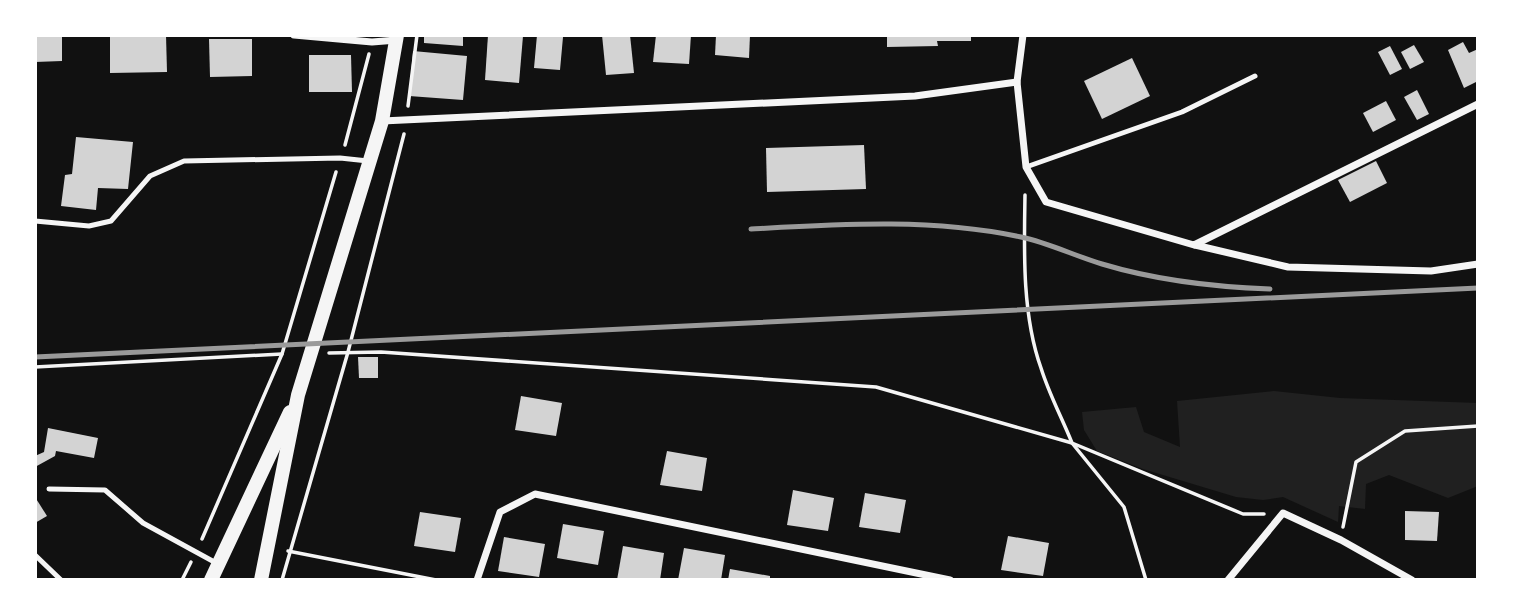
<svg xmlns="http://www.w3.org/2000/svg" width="1513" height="615" font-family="Literata,serif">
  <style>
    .green { fill: #202020 }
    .building { fill: #d3d3d3 }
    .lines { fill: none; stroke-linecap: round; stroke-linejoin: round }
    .path { stroke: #f5f5f5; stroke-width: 3.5 }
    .service { stroke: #f5f5f5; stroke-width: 5 }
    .minor { stroke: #f5f5f5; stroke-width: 7 }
    .secondary { stroke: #f5f5f5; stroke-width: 14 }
    .rail { stroke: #9a9a9a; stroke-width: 5 }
  </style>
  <rect width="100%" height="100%" fill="#111"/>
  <!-- green -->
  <polygon class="green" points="1274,391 1340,398 1478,403 1478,486 1448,498 1389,475 1366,484 1365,509 1339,506 1338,522 1283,497 1263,500 1236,497 1143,469 1097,451 1084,430 1082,412 1136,407 1144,432 1180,447 1177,401"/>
  <!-- building -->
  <g class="building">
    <polygon points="35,35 62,35 62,61 35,62"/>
    <polygon points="110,35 166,35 167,72 110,73"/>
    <polygon points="424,35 463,35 463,46 424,43"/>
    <polygon points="488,35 523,36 519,83 485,80"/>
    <polygon points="537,35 563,37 560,70 534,68"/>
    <polygon points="602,35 630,35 634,73 606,75"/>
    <polygon points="656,35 691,35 689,64 653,62"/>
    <polygon points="716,35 750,35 749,58 715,55"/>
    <polygon points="887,35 971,35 971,41 937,41 938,46 887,47"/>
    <polygon points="209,39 252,39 252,76 210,77"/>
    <polygon points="1463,42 1469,53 1478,49 1478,81 1464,88 1448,50"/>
    <polygon points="1414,45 1424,62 1410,69 1401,52"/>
    <polygon points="1390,46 1402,69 1390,75 1378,52"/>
    <polygon points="413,51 467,56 463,100 409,96"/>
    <polygon points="309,55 351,55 352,92 309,92"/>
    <polygon points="1132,58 1150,96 1102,119 1084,81"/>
    <polygon points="1417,90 1429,114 1417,120 1404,97"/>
    <polygon points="1386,101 1396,120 1373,132 1363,113"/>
    <polygon points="76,137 133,142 128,189 98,188 96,210 61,206 65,175 72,174"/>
    <polygon points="864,145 866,189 767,192 766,148"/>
    <polygon points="1376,161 1387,183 1350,202 1338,180"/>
    <polygon points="358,357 378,357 378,378 359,378"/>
    <polygon points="521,396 562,403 556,436 515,430"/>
    <polygon points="48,428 98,438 94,458 56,451 55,456 35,467 35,456 44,452"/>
    <polygon points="667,451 707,458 702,491 660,485"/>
    <polygon points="793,490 834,498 828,531 787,525"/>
    <polygon points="865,493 906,500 900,533 859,527"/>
    <polygon points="35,497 47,516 35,523"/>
    <polygon points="1405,511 1439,512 1437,541 1405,540"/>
    <polygon points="420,512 461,518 455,552 414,546"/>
    <polygon points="563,524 604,531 598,565 557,558"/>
    <polygon points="1008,536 1049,543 1043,576 1001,570"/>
    <polygon points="504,537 545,544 539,577 498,571"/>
    <polygon points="623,546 664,553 660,580 617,580"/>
    <polygon points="684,548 725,555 721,580 678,580"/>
    <polygon points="730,569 770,576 770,580 728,580"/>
  </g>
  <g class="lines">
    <!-- path -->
    <g class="path">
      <polyline points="408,106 417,35"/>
      <polyline points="345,145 369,54"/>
      <path d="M1025 195C1024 250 1022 315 1041 368 1049 394 1062 418 1072 443L1243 514H1264"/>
      <polyline points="329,353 381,352 876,387 1072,443 1124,507 1146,580"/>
      <polyline points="35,367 282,354"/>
      <polyline points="1343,527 1356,462 1405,431 1478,426"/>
      <polyline points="202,539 282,354 336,172"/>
      <polyline points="288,551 436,580"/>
      <polyline points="182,580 191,562"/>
      <polyline points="282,580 348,352 404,134"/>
    </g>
    <!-- service -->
    <g class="service">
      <polyline points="1026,167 1182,112 1255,76"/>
      <polyline points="35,221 89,226 111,221 150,176 184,161 340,158 368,161"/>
      <polyline points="49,489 105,490 143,523 218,564"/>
      <polyline points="35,555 61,580"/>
    </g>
    <!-- minor -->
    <g class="minor">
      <polyline points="294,35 372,42 397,40"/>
      <polyline points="1023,35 1017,82 1026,167 1046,202 1194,245 1478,104"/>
      <polyline points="382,121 915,96 1017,82"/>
      <polyline points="1195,245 1288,267 1431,271 1478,264"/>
      <polyline points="477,580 500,512 535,494 950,580"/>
      <polyline points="1228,580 1283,513 1341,540 1412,580"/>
    </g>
    <!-- secondary -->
    <g class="secondary">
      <polyline points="211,580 290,412"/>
      <polyline points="261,580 298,395 382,121 397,35"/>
    </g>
    <!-- rail -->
    <g class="rail">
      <path d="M751 229C841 224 932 218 1021 237 1049 243 1075 256 1102 264 1155 280 1215 287 1270 289"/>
      <polyline points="35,357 1478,288"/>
    </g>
  </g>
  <!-- border -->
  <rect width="1513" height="615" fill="none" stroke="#ffffff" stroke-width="74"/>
</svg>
